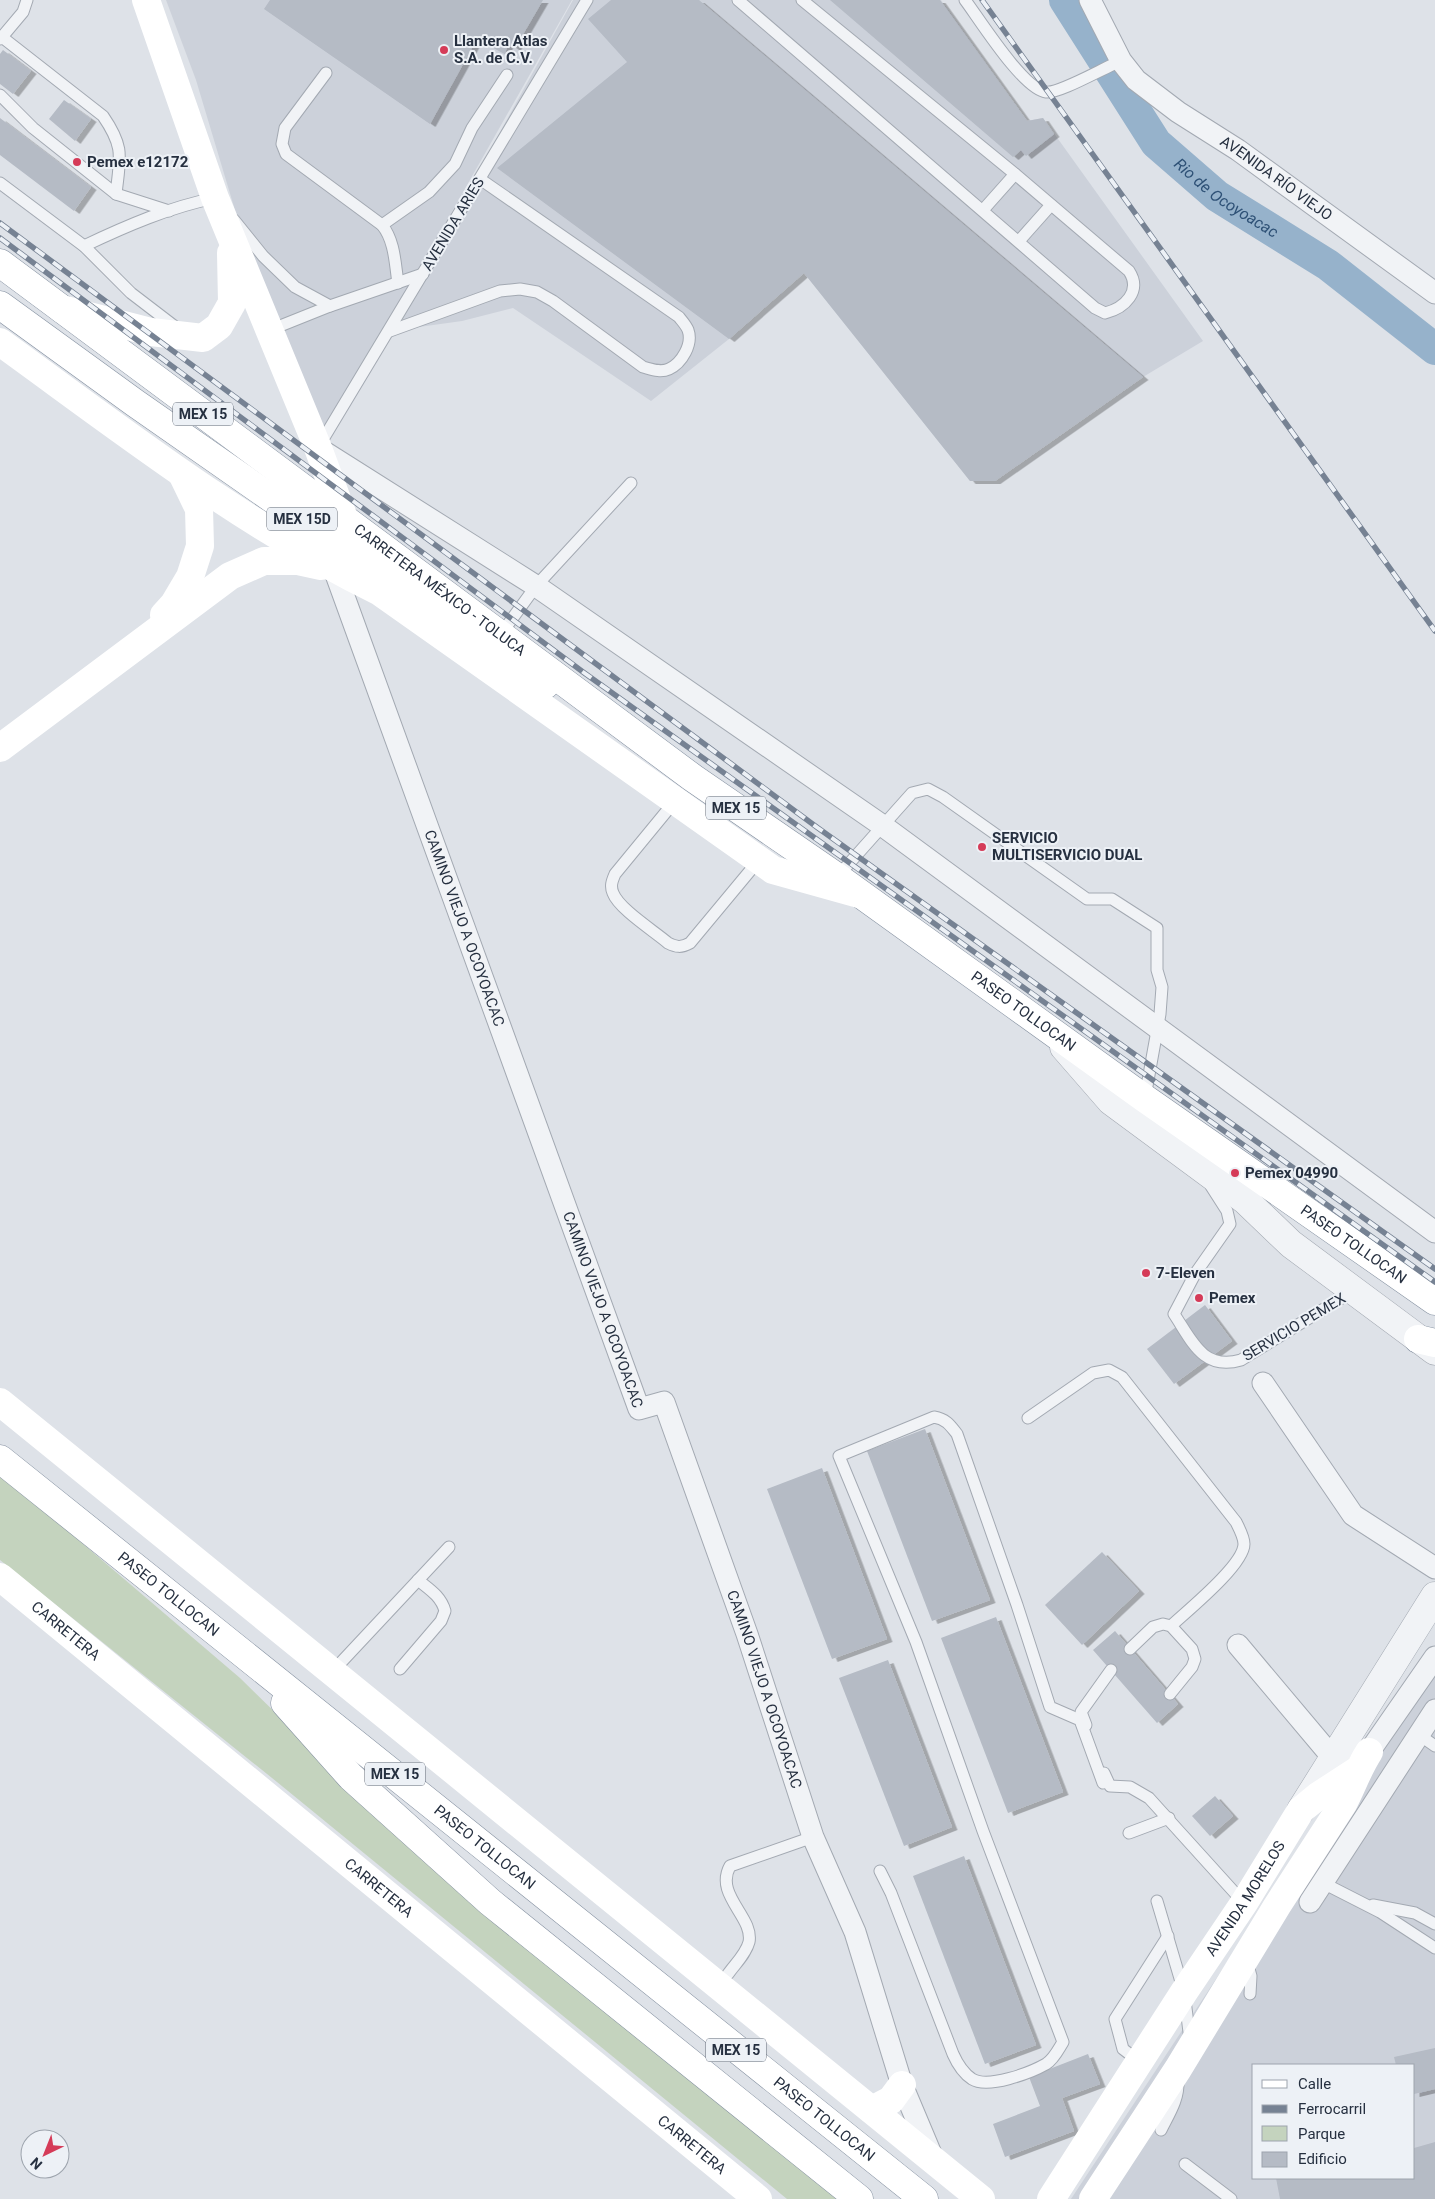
<svg xmlns="http://www.w3.org/2000/svg" width="1435" height="2199" font-family="Roboto,sans-serif">
  <style>
    .built { fill: #ccd1da; fill-rule: evenodd }
    .green { fill: #c4d3be }
    .lines { fill: none; stroke-linecap: round; stroke-linejoin: round }
    .river { stroke: #96b2cb; stroke-width: 32 }
    .building { fill: #b5bbc5; filter: url(#shadow) }
    .service-casing { stroke: #a3a9b2; stroke-width: 13 }
    .minor-casing { stroke: #a3a9b2; stroke-width: 23 }
    .tertiary-casing { stroke: #a3a9b2; stroke-width: 29 }
    .trunk-casing { stroke: #8490a0; stroke-width: 29 }
    .motorway-casing { stroke: #8490a0; stroke-width: 29 }
    .service { stroke: #f1f3f6; stroke-width: 11 }
    .minor { stroke: #f1f3f6; stroke-width: 21 }
    .tertiary { stroke: #f1f3f6; stroke-width: 28 }
    .secondary { stroke: #fff; stroke-width: 28 }
    .trunk { stroke: #fff; stroke-width: 28 }
    .motorway { stroke: #fff; stroke-width: 28 }
    .rail-casing { stroke: #768293; stroke-width: 5.5 }
    .rail { stroke: #edf1f6; stroke-width: 4; stroke-dasharray: 11; stroke-linecap: butt }
    .poi-dot { fill: #d53b58; stroke: #edf1f6; stroke-width: 2 }
    .labels { text-anchor: middle; dominant-baseline: central; stroke-width: 4; stroke-linejoin: round; paint-order: stroke }
    .shield { fill: #edf1f6; stroke: #626a77; stroke-width: 1 }
    .shield-label { font-size: 14px; font-weight: bold; fill: #263040 }
    .poi-label { font-size: 15px; font-weight: bold; fill: #263040; stroke: #edf1f6; text-anchor: start }
    .street-label { font-size: 15px; fill: #263040; stroke: #edf1f6 }
    .water-label { font-size: 16px; font-style: italic; fill: #2e5176; stroke: #edf1f6 }
  </style>
  <defs>
    <filter id="shadow"><feDropShadow dx="5.5" dy="3" stdDeviation="0" flood-color="#0004"/></filter>
  </defs>
  <rect width="100%" height="100%" fill="#dee2e8"/>
  <!-- built -->
  <g class="built">
    <polygon points="166,0 572,0 318,448 258,287 196,80"/>
    <polygon points="573,0 941,0 1027,121 1043,118 1203,341 1143,377 995,481 970,481 804,273 729,339 651,401 513,308 462,321 390,331"/>
    <path d="M1435 1652V2199H1071L1330 1806ZM1254 2065H1414V2178H1254Z"/>
  </g>
  <!-- green -->
  <polygon class="green" points="0,1473 240,1678 290,1727 851,2199 787,2199 277,1782 0,1560"/>
  <g class="lines">
    <!-- river -->
    <path class="river" id="s1" d="M1065 0 1156 143 1217 196 1328 265 1435 349"/>
  </g>
  <!-- building -->
  <g class="building">
    <polygon points="270,0 543,0 515,48 508,43 505,54 477,39 430,124 264,9"/>
    <polygon points="611,0 699,0 1143,377 995,481 970,481 804,273 729,339 497,168 627,62 588,19"/>
    <polygon points="830,0 940,0 1027,121 1043,118 1054,134 1026,156 1021,150 1013,157"/>
    <polygon points="3,50 31,71 13,94 0,84 0,54"/>
    <polygon points="64,100 91,119 75,141 49,119"/>
    <polygon points="0,118 91,187 74,211 0,155"/>
    <polygon points="1205,1305 1232,1341 1174,1384 1147,1349"/>
    <polygon points="925,1429 990,1600 932,1621 867,1451"/>
    <polygon points="822,1468 887,1639 832,1659 767,1489"/>
    <polygon points="1102,1552 1139,1591 1082,1645 1045,1605"/>
    <polygon points="996,1617 1063,1792 1008,1813 941,1638"/>
    <polygon points="1115,1631 1178,1704 1157,1723 1093,1650"/>
    <polygon points="888,1660 952,1827 904,1846 839,1678"/>
    <polygon points="1215,1796 1233,1816 1210,1836 1192,1816"/>
    <polygon points="964,1856 1036,2045 985,2064 913,1876"/>
    <polygon points="1435,2048 1435,2089 1414,2094 1414,2065 1396,2065 1394,2057"/>
    <polygon points="1088,2054 1100,2084 1062,2098 1074,2131 1005,2157 993,2124 1040,2106 1029,2077"/>
    <polygon points="1435,2142 1435,2199 1280,2199 1276,2178 1414,2178 1414,2148"/>
  </g>
  <g class="lines">
    <defs>
      <g id="service">
        <path d="M738 0 1095 308 1105 313C1125 308 1142 291 1129 271L1015 174 802 0"/>
        <path d="M965 0C980 20 1023 89 1046 92 1059 94 1105 67 1121 61"/>
        <polyline points="2,37 23,12 27,0"/>
        <path d="M0 39 2 37 103 116C125 148 120 157 116 194"/>
        <path d="M326 73 285 128 282 144 286 154 382 225C395 241 395 264 398 283"/>
        <polyline points="0,95 33,128 116,194 169,211"/>
        <polyline points="0,183 84,246 131,293 178,329"/>
        <polyline points="983,210 1015,174"/>
        <polyline points="234,220 263,256 295,287 330,306"/>
        <polyline points="382,225 429,192 455,164 472,128 507,75"/>
        <polyline points="1019,241 1051,205"/>
        <path d="M84 246C126 226 170 207 215 198"/>
        <polyline points="270,330 330,306 423,274"/>
        <path d="M390 331 500 291 520 289 537 292 553 301 643 367C651 369 660 373 669 369 682 363 693 344 688 330 686 325 682 321 679 317L480 179"/>
        <polyline points="319,446 587,0"/>
        <polyline points="501,634 536,586 631,483"/>
        <path d="M675 801 615 874C612 881 610 886 613 893 619 909 654 931 668 943 676 947 681 948 690 943L759 860"/>
        <polyline points="837,877 912,793 928,789 943,797 1087,899 1112,899 1157,928 1157,970 1162,987 1160,1014 1145,1097"/>
        <path d="M1211 1186 1227 1211 1230 1224 1195 1274 1174 1314C1192 1341 1203 1371 1241 1360L1353 1291"/>
        <path d="M1028 1418 1093 1373 1109 1370 1122 1377 1236 1522C1239 1528 1244 1537 1244 1544 1244 1565 1187 1611 1171 1626"/>
        <polyline points="1130,1649 1153,1627 1163,1624 1171,1626 1192,1649 1195,1659 1192,1667 1170,1694"/>
        <path d="M400 1669 441 1621 445 1611C441 1596 429 1589 418 1580"/>
        <polyline points="332,1672 449,1547"/>
        <polyline points="1086,1725 1081,1712 1111,1670"/>
        <polyline points="1418,1734 1435,1746"/>
        <polyline points="1104,1773 1110,1786 1130,1787 1149,1798 1244,1903"/>
        <polyline points="1129,1833 1169,1818"/>
        <path d="M880 1871 891 1893 953 2054C957 2063 963 2073 972 2079 988 2089 1030 2073 1046 2064 1054 2059 1058 2050 1063 2042L983 1831 916 1642 839 1456 934 1417C946 1419 950 1425 957 1434L1017 1605 1050 1707 1080 1720 1103 1783"/>
        <polyline points="1329,1886 1380,1912 1435,1948"/>
        <polyline points="1157,1901 1184,1992 1190,2040"/>
        <polyline points="1373,1905 1415,1913 1435,1924"/>
        <polyline points="1247,1962 1251,1976 1250,1994"/>
        <path d="M728 1974C735 1964 746 1954 749 1942 754 1917 714 1895 730 1866L813 1837"/>
        <polyline points="1140,2062 1123,2049 1115,2019 1168,1936"/>
        <path d="M1161 2130C1169 2114 1179 2099 1178 2081"/>
        <polyline points="1185,2164 1231,2199"/>
      </g>
      <g id="minor">
        <path id="s2" d="M1090 0 1121 61 1136 80 1178 112 1238 150 1435 293"/>
        <polyline points="318,448 536,586 883,826 1435,1232"/>
        <path id="s3" d="M334 569 639 1409 664 1402 747 1634 813 1837 855 1932 902 2085 934 2161"/>
        <polyline points="1263,1383 1353,1515 1435,1568"/>
        <polyline points="1238,1645 1333,1758"/>
        <polyline points="1369,1752 1435,1657"/>
        <polyline points="1310,1902 1435,1710"/>
      </g>
      <g id="tertiary">
        <polyline points="1064,1047 1111,1101 1245,1200 1291,1244 1435,1351"/>
        <polyline points="1301,1810 1435,1596"/>
      </g>
      <g id="trunk">
        <polyline points="1418,1339 1435,1343"/>
        <path id="s6" d="M0 1459 924 2199"/>
        <polyline points="285,1703 351,1777 490,1902 859,2199"/>
      </g>
      <g id="motorway">
        <path id="s7" d="M0 263 693 778 837 877 1144 1098 1435 1301"/>
        <polyline points="0,305 135,403 522,673 545,685"/>
      </g>
    </defs>
    <!-- service casing -->
    <use href="#service" class="service-casing"/>
    <!-- minor casing -->
    <use href="#minor" class="minor-casing"/>
    <!-- tertiary casing -->
    <use href="#tertiary" class="tertiary-casing"/>
    <!-- trunk casing -->
    <use href="#trunk" class="trunk-casing"/>
    <!-- motorway casing -->
    <use href="#motorway" class="motorway-casing"/>
    <!-- service -->
    <use href="#service" class="service"/>
    <!-- minor -->
    <use href="#minor" class="minor"/>
    <!-- tertiary -->
    <use href="#tertiary" class="tertiary"/>
    <!-- secondary -->
    <g class="secondary">
      <polyline points="146,0 215,198 318,448 344,518"/>
      <polyline points="62,309 151,332 203,338 219,326 232,303 231,253"/>
      <path d="M0 342C123 431 243 525 380 592L773 870 859 894"/>
      <polyline points="164,615 174,604 190,577 200,546 199,509 182,474"/>
      <polyline points="0,748 230,576 264,561 298,561 321,566"/>
      <polyline points="0,1402 981,2199"/>
      <path id="s4" d="M0 1577 758 2199"/>
      <polyline points="872,2110 891,2100 902,2085"/>
      <path id="s5" d="M1051 2199 1184 1992 1244 1903 1301 1810 1318 1796 1358 1770"/>
      <path d="M1093 2199 1178 2069 1277 1906 1343 1804C1352 1787 1358 1769 1369 1752"/>
    </g>
    <!-- trunk -->
    <use href="#trunk" class="trunk"/>
    <!-- motorway -->
    <use href="#motorway" class="motorway"/>
    <defs>
      <g id="rail">
        <polyline points="982,0 1435,631"/>
        <polyline points="0,223 818,828 1435,1269"/>
        <polyline points="0,238 583,672 1435,1282"/>
      </g>
    </defs>
    <!-- rail casing -->
    <use href="#rail" class="rail-casing"/>
    <!-- rail -->
    <use href="#rail" class="rail"/>
  </g>
  <!-- markers -->
  <g class="poi-dot">
    <circle cx="444" cy="50" r="5"/>
    <circle cx="77" cy="162" r="5"/>
    <circle cx="982" cy="847" r="5"/>
    <circle cx="1235" cy="1173" r="5"/>
    <circle cx="1146" cy="1273" r="5"/>
    <circle cx="1199" cy="1298" r="5"/>
  </g>
  <g class="labels">
    <!-- shield labels -->
    <g class="shield">
      <rect x="173" y="402.5" width="60" height="23" rx="4"/>
      <rect x="267" y="507.5" width="70" height="23" rx="4"/>
      <rect x="706" y="796.5" width="60" height="23" rx="4"/>
      <rect x="365" y="1762.5" width="60" height="23" rx="4"/>
      <rect x="706" y="2038.5" width="60" height="23" rx="4"/>
    </g>
    <g class="shield-label">
      <text x="203" y="414">MEX 15</text>
      <text x="302" y="519">MEX 15D</text>
      <text x="736" y="808">MEX 15</text>
      <text x="395" y="1774">MEX 15</text>
      <text x="736" y="2050">MEX 15</text>
    </g>
    <!-- poi labels -->
    <g class="poi-label">
      <text x="454" y="41">Llantera Atlas<tspan x="454" dy="17">S.A. de C.V.</tspan></text>
      <text x="87" y="162">Pemex e12172</text>
      <text x="992" y="838">SERVICIO<tspan x="992" dy="17">MULTISERVICIO DUAL</tspan></text>
      <text x="1245" y="1173">Pemex 04990</text>
      <text x="1156" y="1273">7-Eleven</text>
      <text x="1209" y="1298">Pemex</text>
    </g>
    <!-- street labels -->
    <g class="street-label">
      <text stroke="none"><textPath href="#s2" startOffset="264">AVENIDA RÍO VIEJO</textPath></text>
      <text transform="translate(453 224) rotate(-59)">AVENIDA ARIES</text>
      <text stroke="none"><textPath href="#s7" startOffset="548">CARRETERA MÉXICO - TOLUCA</textPath></text>
      <text stroke="none"><textPath href="#s3" startOffset="382">CAMINO VIEJO A OCOYOACAC</textPath></text>
      <text stroke="none"><textPath href="#s7" startOffset="1268">PASEO TOLLOCAN</textPath></text>
      <text stroke="none"><textPath href="#s7" startOffset="1672">PASEO TOLLOCAN</textPath></text>
      <text stroke="none"><textPath href="#s3" startOffset="788">CAMINO VIEJO A OCOYOACAC</textPath></text>
      <text transform="translate(1294 1327) rotate(-31)">SERVICIO PEMEX</text>
      <text stroke="none"><textPath href="#s6" startOffset="216">PASEO TOLLOCAN</textPath></text>
      <text stroke="none"><textPath href="#s4" startOffset="85">CARRETERA</textPath></text>
      <text stroke="none"><textPath href="#s3" startOffset="1224">CAMINO VIEJO A OCOYOACAC</textPath></text>
      <text stroke="none"><textPath href="#s6" startOffset="621">PASEO TOLLOCAN</textPath></text>
      <text stroke="none"><textPath href="#s4" startOffset="490">CARRETERA</textPath></text>
      <text stroke="none"><textPath href="#s5" startOffset="358">AVENIDA MORELOS</textPath></text>
      <text stroke="none"><textPath href="#s6" startOffset="1056">PASEO TOLLOCAN</textPath></text>
      <text stroke="none"><textPath href="#s4" startOffset="895">CARRETERA</textPath></text>
    </g>
    <!-- water labels -->
    <g class="water-label">
      <text stroke="none"><textPath href="#s1" startOffset="259">Rio de Ocoyoacac</textPath></text>
    </g>
  </g>
  <!-- legend -->
  <rect x="1252" y="2064" width="162" height="115" fill="#edf1f6" stroke="#9da4ad"/>
  <rect x="1262" y="2080" width="25" height="8" fill="#ffffff" stroke="#9da4ad"/>
  <text x="1298" y="2089" font-size="15" fill="#263040">Calle</text>
  <rect x="1262" y="2105" width="25" height="8" fill="#768293" stroke="#9da4ad"/>
  <text x="1298" y="2114" font-size="15" fill="#263040">Ferrocarril</text>
  <rect x="1262" y="2126" width="25" height="15" fill="#c4d3be" stroke="#9da4ad"/>
  <text x="1298" y="2139" font-size="15" fill="#263040">Parque</text>
  <rect x="1262" y="2152" width="25" height="15" fill="#b5bbc5" stroke="#9da4ad"/>
  <text x="1298" y="2164" font-size="15" fill="#263040">Edificio</text>
  <!-- north arrow -->
  <g transform="translate(45 2154) rotate(223)"><circle r="24" fill="#edf1f6" stroke="#9da4ad"/>
  <path d="M0-4L9 19L0 12L-9 19Z" fill="#d53b58"/>
  <text y="-8" font-size="14" font-weight="bold" text-anchor="middle" fill="#263040">N</text>
  </g>
</svg>
